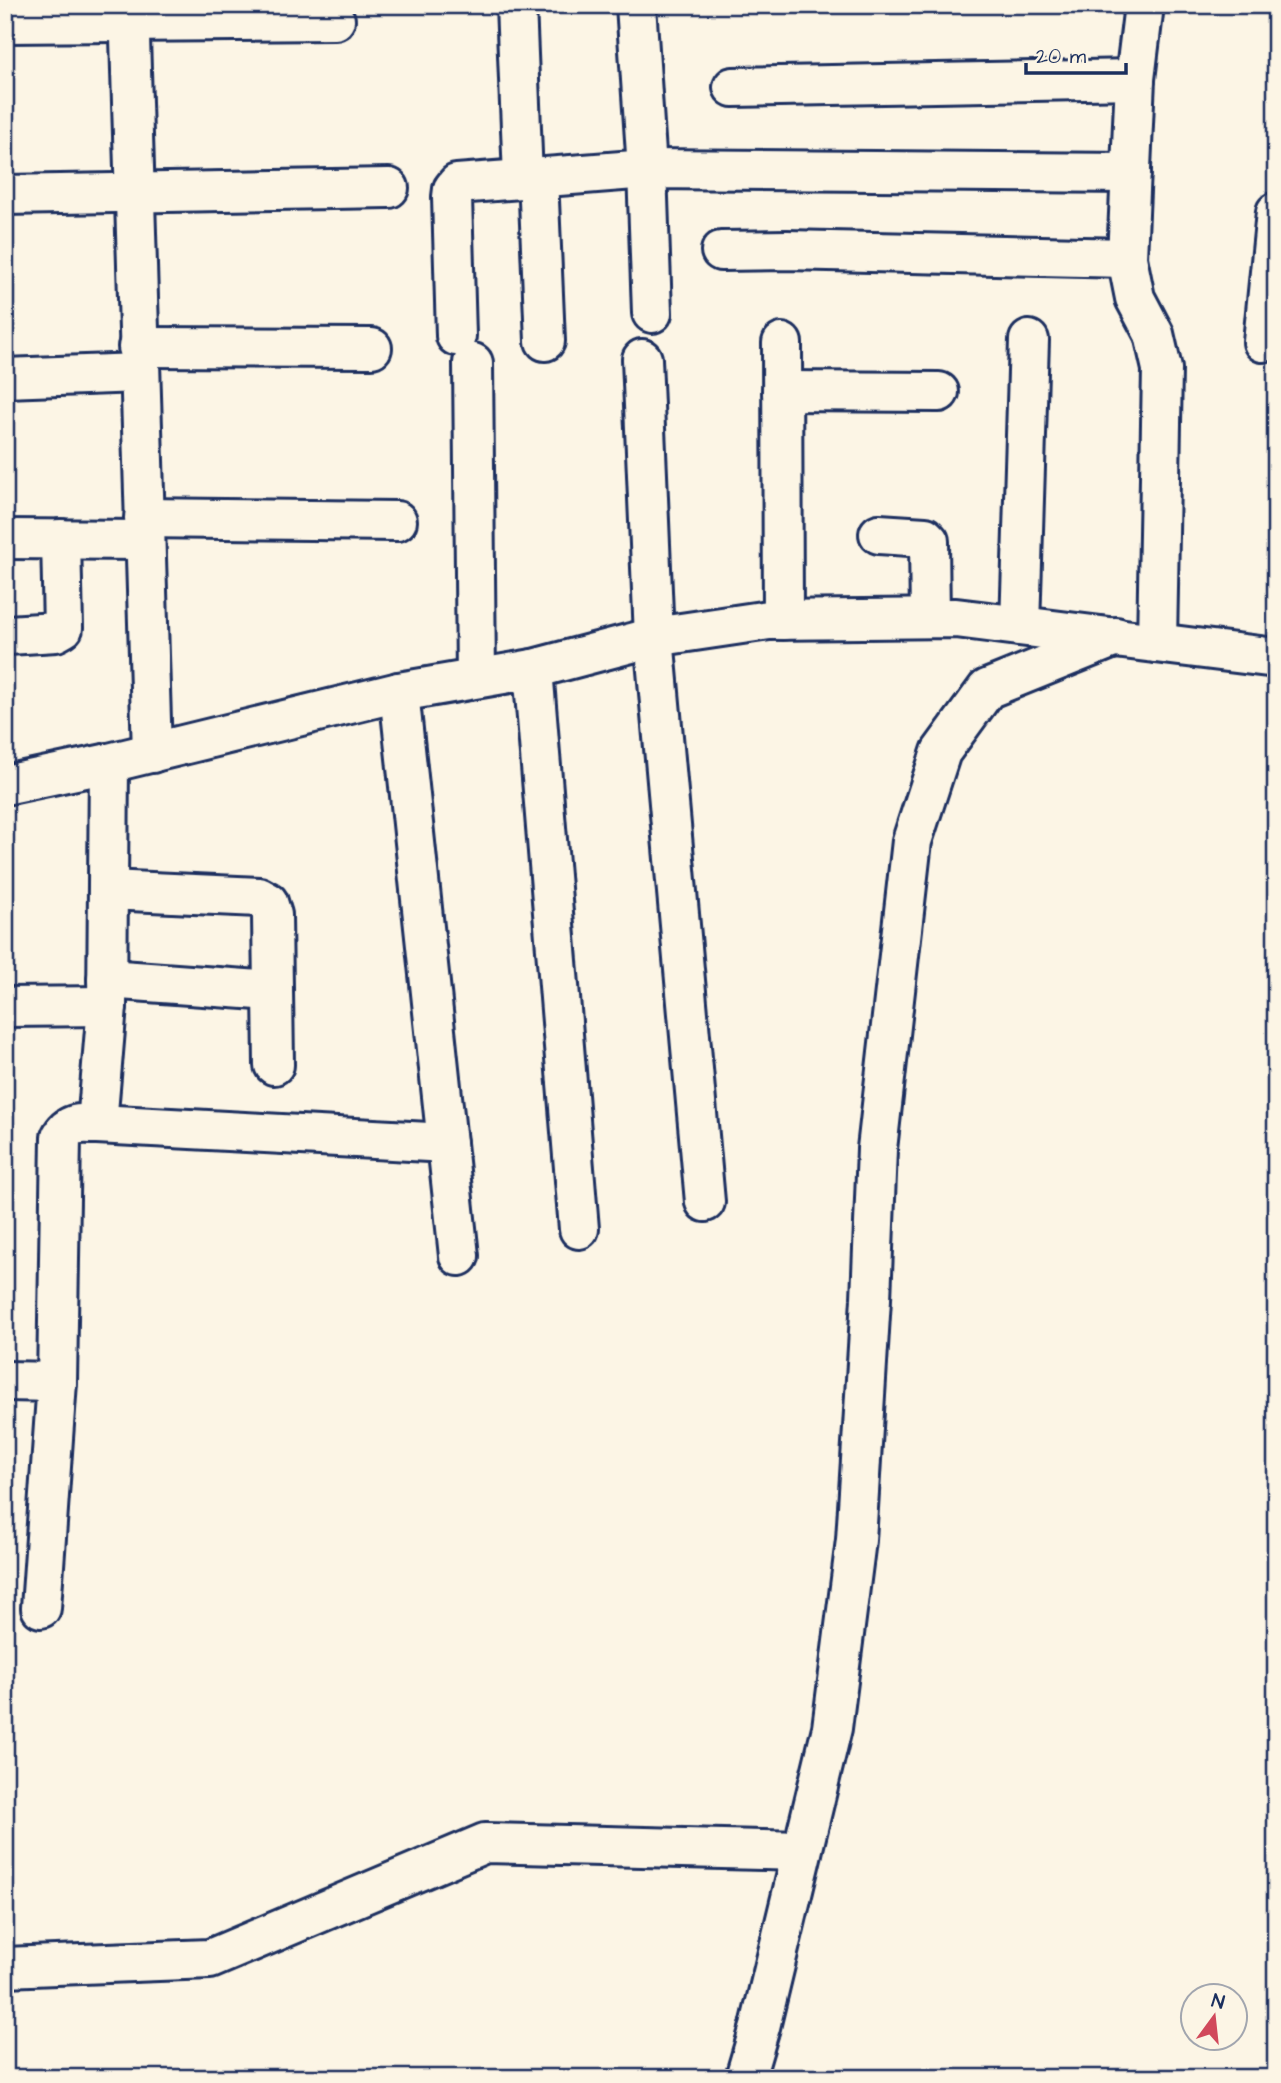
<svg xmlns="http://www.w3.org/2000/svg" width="1281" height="2083" font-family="'Architects Daughter',sans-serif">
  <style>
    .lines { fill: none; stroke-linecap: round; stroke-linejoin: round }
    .street-casing { stroke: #1b2f5e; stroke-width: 44 }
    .street { stroke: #fcf5e5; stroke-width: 38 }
  </style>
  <rect width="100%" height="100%" fill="#fcf5e5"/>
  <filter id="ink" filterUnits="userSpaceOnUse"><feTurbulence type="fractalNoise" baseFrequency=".0143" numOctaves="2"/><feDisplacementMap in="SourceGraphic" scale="14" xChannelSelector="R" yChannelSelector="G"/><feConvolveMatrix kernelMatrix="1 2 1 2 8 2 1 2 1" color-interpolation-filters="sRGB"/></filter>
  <g filter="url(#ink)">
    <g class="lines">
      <defs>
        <g id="street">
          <polyline points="129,5 152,753"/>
          <polyline points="516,5 523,178"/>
          <polyline points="1144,5 1135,79 1127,258 1135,298 1154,334 1162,369 1157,643"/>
          <polyline points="5,23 335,20"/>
          <polyline points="733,87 1135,79"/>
          <polyline points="538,177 545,341"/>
          <polyline points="5,195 389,188"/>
          <polyline points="721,251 787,250 1127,258"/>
          <polyline points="652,313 647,169 1131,173"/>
          <polyline points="456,336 452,197 453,189 457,184 647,169 636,5"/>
          <polyline points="1263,342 1276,212"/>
          <polyline points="782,343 783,620"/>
          <polyline points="138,347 372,348"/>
          <polyline points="642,359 654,637 705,1202"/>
          <polyline points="473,363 476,678"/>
          <polyline points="5,378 139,373"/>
          <polyline points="782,391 939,392"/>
          <polyline points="144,518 397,521"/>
          <polyline points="879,534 925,537 929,541 930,618"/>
          <polyline points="5,539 145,540"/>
          <polyline points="1020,626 1029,340"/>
          <polyline points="8,635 56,632 63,628 61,539"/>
          <polyline points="533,669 579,1229"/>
          <polyline points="399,692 459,1256"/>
          <polyline points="5,785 109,763 399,692 533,669 654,637 769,620 956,618 1276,658"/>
          <polyline points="108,890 259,897 268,902 272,915 274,1065"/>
          <polyline points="107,979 273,991"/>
          <polyline points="5,1007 107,1006"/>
          <polyline points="97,1124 107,1006 109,763"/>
          <polyline points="5,1381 57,1382"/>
          <path d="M41 1608 57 1382 61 1137C69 1121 82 1124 97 1124L447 1143"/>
          <polyline points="5,1967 210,1959 485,1843 802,1851"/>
          <polyline points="745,2078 760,2027 832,1728 856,1540 871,1299 877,1149 912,841 941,752 987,689 1116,637"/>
        </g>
      </defs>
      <!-- street casing -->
      <use href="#street" class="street-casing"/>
      <!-- street -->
      <use href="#street" class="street"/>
    </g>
  </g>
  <!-- margin -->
  <rect width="1281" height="2083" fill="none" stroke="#fcf5e5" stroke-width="28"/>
  <rect x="14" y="14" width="1253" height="2055" fill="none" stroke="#1b2f5e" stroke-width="2.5" filter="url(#ink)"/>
  <!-- north arrow -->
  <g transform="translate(1214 2017) rotate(15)"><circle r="33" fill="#fcf5e5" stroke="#a2a6af" stroke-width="2"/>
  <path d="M0-5L12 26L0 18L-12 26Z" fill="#d1495b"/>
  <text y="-10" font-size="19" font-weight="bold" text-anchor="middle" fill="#1b2f5e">N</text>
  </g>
  <!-- scale -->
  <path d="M1026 63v10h100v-10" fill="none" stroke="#1b2f5e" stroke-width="3.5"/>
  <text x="1036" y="63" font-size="21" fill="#1b2f5e" stroke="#fcf5e5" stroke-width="5" paint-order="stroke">20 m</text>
</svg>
